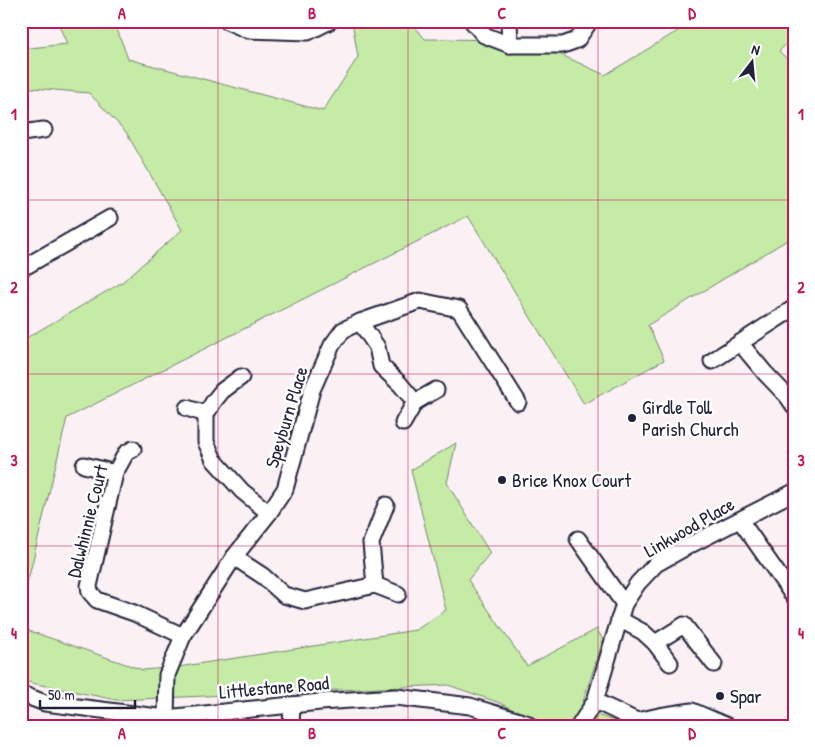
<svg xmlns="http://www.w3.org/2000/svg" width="815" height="747" font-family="'Patrick Hand',sans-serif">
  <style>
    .green { fill: #c5eba6; stroke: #748670 }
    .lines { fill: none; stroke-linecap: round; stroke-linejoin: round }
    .minor-casing { stroke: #22223b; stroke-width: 19 }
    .minor { stroke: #fff; stroke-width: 15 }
    .grid { fill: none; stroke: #c2185b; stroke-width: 1; stroke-opacity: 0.55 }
    .poi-dot { fill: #22223b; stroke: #fff; stroke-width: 2 }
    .labels { text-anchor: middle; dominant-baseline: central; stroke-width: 5; stroke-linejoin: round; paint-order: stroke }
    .poi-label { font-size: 19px; fill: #22223b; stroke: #fff; text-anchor: start }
    .street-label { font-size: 19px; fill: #22223b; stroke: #fff }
    .neatline { fill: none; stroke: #c2185b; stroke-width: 2 }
    .grid-label { font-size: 16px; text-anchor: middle; font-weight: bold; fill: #c2185b }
  </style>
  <rect width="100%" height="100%" fill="#fbf0f3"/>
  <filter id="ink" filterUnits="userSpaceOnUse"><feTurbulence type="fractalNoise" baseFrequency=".02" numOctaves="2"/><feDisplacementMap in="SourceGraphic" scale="10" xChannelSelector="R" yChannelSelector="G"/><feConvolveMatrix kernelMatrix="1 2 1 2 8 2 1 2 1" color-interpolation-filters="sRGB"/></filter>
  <g filter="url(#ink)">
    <!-- green -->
    <g class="green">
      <polygon points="57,21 114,21 128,59 323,111 358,57 352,21 410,21 425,39 529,40 605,75 694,21 794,21 794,37 779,51 794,66 794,236 648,325 664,360 584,404 468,216 67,418 21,610 21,341 121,283 182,230 126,132 89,93 21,87 21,49 67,44"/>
      <polygon points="456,443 447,483 490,553 468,580 527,666 597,629 603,640 582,705 600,716 627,726 541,726 500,703 448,685 117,700 31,683 21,679 21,628 143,670 178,667 416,630 446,610 411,470"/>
    </g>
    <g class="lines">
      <defs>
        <g id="minor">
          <polyline points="227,21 248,30 308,32 330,21"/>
          <polyline points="472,21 484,35 510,45 563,45 577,40 590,21"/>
          <polyline points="509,21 510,45"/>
          <polyline points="21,133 44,130"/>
          <polyline points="21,267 28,265 110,218"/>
          <polyline points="360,322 377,347 381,366 400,384 415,402"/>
          <polyline points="740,343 765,373 788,397 794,406"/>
          <polyline points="712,361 794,308"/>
          <polyline points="241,377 222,391 214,401 206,414 206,442 214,460 242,491 269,513"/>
          <polyline points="187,408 206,414"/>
          <polyline points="403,423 415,402 436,390"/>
          <polyline points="133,449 126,453 115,473 89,586 90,592 97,600 134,613 183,636"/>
          <polyline points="84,465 115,473"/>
          <polyline points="740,520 794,597"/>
          <polyline points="578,539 624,604"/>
          <polyline points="234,557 263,576 284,595 305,601 375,585 398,594"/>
          <polyline points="375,585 371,543 386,505"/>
          <polyline points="619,619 643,632 655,643 670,663"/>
          <polyline points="655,643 684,625 714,664"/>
          <polyline points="21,694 45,703 166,718 320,702 396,697 470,706 526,723 530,726"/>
          <polyline points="595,701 637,721 659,716 692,711 727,726"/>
          <polyline points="166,718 167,675 183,636 234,557 269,513 285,489 312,390 332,345 343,330 360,322 420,301 459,309 518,402"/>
          <polyline points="291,726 292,705"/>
          <polyline points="579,726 595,701 624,604 638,583 656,564 690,545 794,492"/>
        </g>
      </defs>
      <!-- minor casing -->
      <use href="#minor" class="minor-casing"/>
      <!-- minor -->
      <use href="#minor" class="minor"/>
    </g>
  </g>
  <!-- grid -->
  <path class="grid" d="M218 21V726M408 21V726M598 21V726M21 200H794M21 374H794M21 546H794"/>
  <!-- markers -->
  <g class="poi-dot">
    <circle cx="632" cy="418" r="5"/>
    <circle cx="502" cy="480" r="5"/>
    <circle cx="720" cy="696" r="5"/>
  </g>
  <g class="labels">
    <!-- poi labels -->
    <g class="poi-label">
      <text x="642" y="407">Girdle Toll<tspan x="642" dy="22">Parish Church</tspan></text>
      <text x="512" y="480">Brice Knox Court</text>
      <text x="730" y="696">Spar</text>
    </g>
    <!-- street labels -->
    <g class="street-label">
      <text transform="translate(286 417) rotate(-73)">Speyburn Place</text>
      <text transform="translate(87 521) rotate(-76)">Dalwhinnie Court</text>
      <text transform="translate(689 527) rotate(-30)">Linkwood Place</text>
      <text transform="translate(274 687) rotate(-5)">Littlestane Road</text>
    </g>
  </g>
  <!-- margin -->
  <rect width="815" height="747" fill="none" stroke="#fff" stroke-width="55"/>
  <!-- north arrow -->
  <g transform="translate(752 62) rotate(16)" stroke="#ffffff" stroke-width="4" paint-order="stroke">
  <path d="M0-4L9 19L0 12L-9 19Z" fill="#22223b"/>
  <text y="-8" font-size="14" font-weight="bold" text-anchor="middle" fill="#22223b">N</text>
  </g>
  <!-- scale -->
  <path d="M40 700v8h95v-8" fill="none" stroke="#22223b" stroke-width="2.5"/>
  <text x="48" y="700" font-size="15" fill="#22223b" stroke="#ffffff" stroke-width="4" paint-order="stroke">50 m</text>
  <rect x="28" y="28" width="760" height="692" class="neatline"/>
  <g class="grid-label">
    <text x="122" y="19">A</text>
    <text x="312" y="19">B</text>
    <text x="502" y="19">C</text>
    <text x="692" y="19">D</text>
    <text x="14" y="120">1</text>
    <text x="801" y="120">1</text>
    <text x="14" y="293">2</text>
    <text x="801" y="293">2</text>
    <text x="14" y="466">3</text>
    <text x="801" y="466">3</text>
    <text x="14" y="639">4</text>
    <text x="801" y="639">4</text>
    <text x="122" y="739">A</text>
    <text x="312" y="739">B</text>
    <text x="502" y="739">C</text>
    <text x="692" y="739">D</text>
  </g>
</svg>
